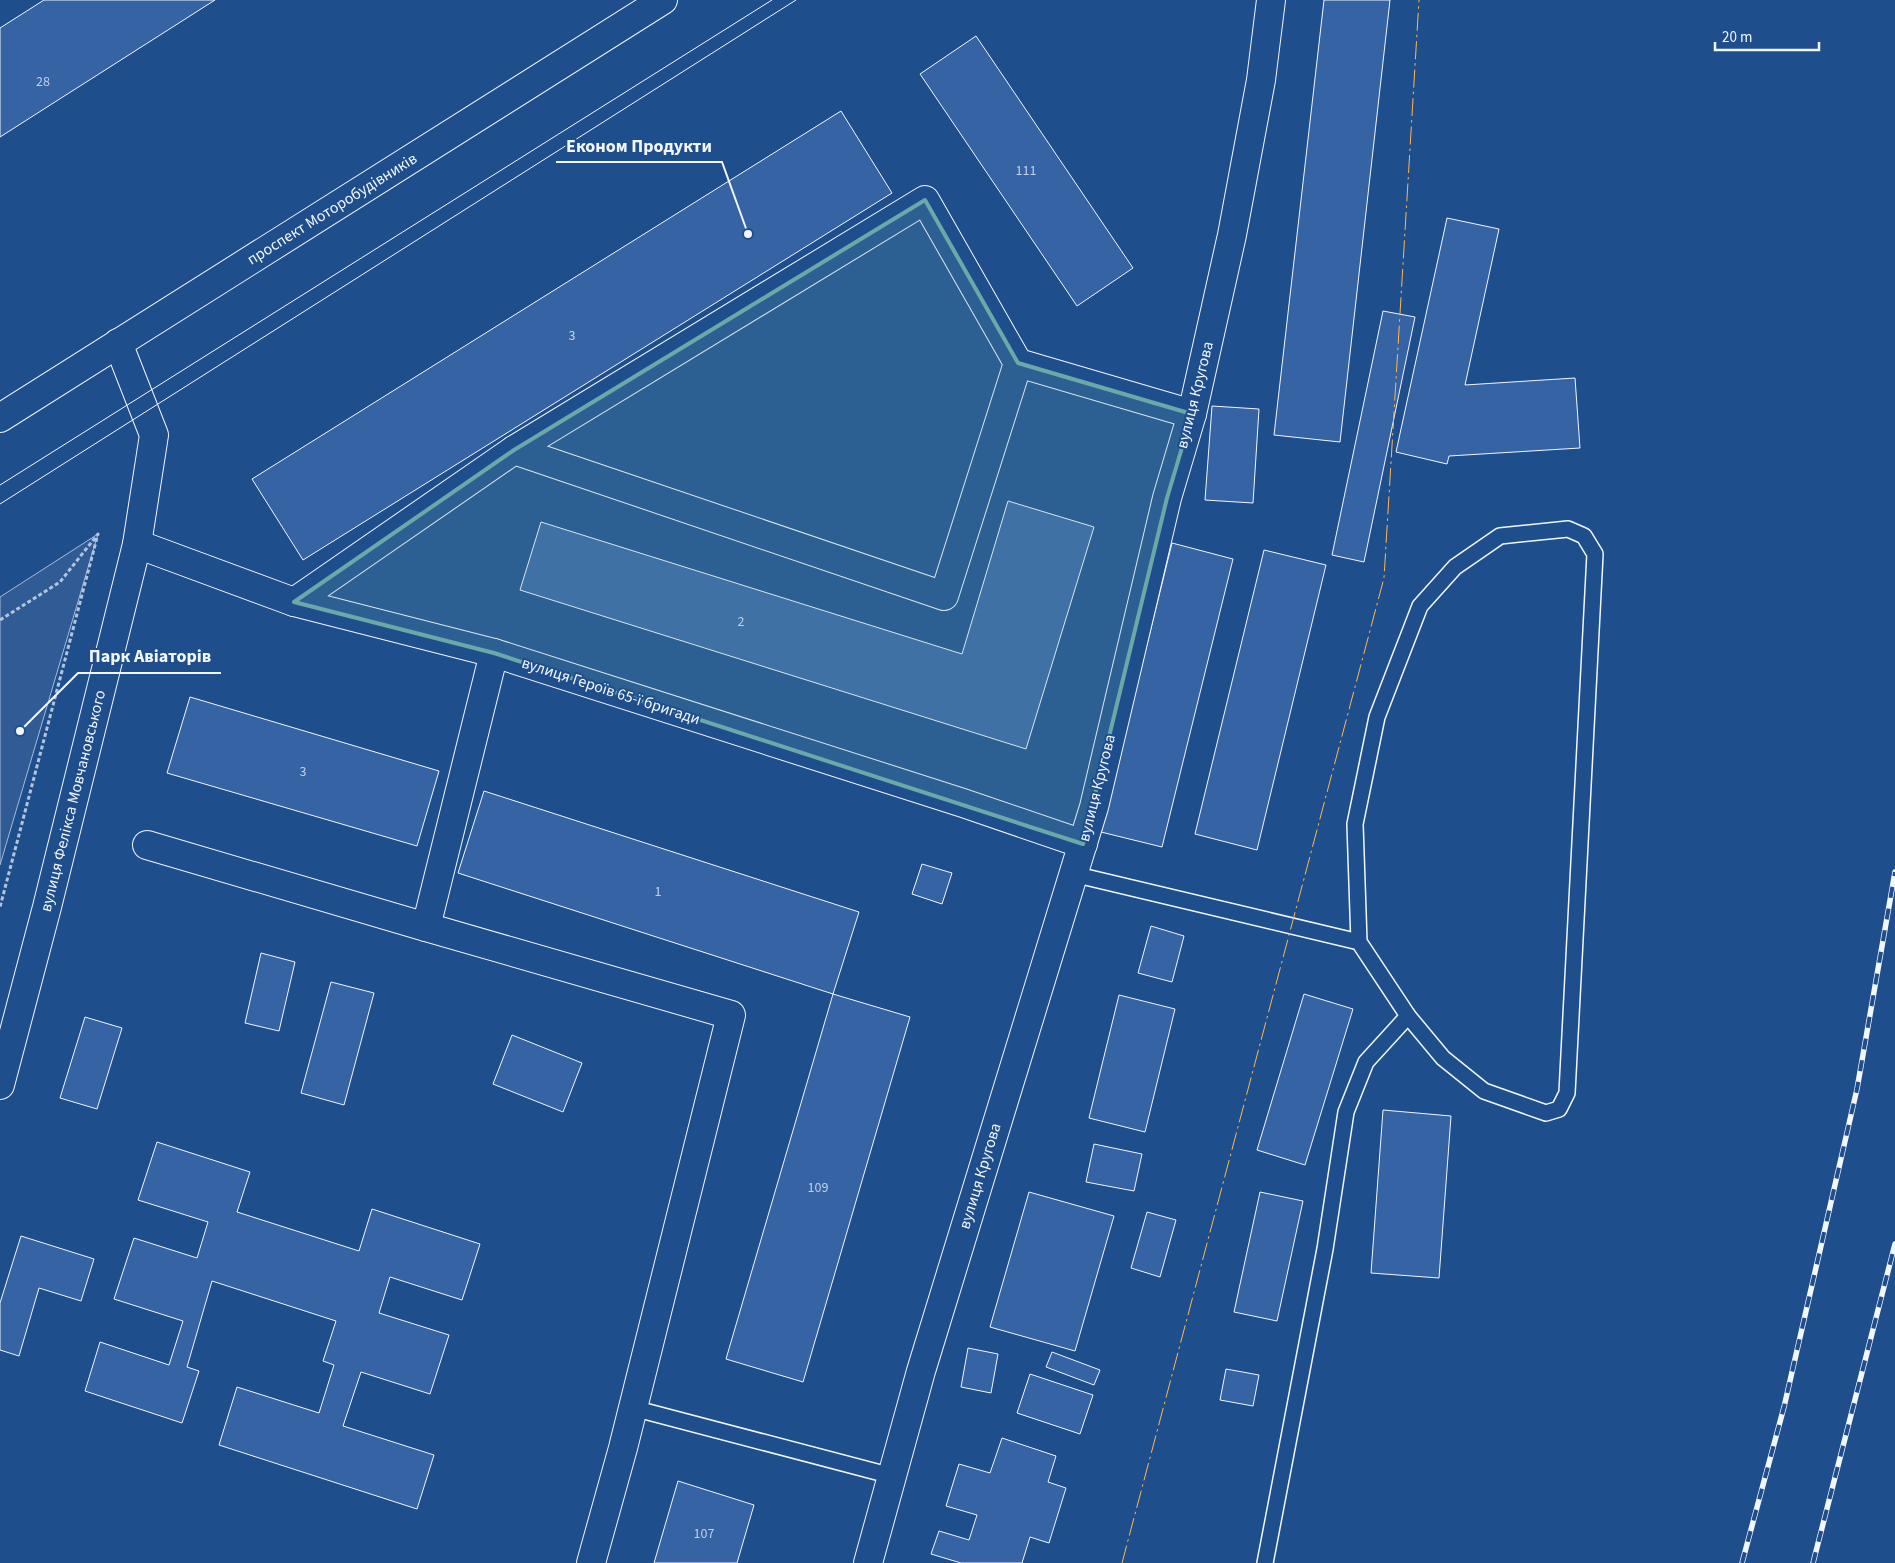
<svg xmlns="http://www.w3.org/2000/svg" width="1895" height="1563" font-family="'Source Sans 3',sans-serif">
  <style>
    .built { fill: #305b95; stroke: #a8bbd7 }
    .building { fill: #3563a3; stroke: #f2f6ff }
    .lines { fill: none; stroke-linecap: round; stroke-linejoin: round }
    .lane-casing { stroke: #f2f6ff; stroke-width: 18 }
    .street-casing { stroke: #f2f6ff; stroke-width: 30 }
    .secondary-casing { stroke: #f2f6ff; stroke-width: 30 }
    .path { stroke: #b3c4dc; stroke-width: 3; stroke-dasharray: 4 2.5; stroke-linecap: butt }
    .lane { stroke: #1f4e8c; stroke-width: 15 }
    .street { stroke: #1f4e8c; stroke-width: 28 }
    .secondary { stroke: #1f4e8c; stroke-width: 28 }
    .tram { stroke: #f2f6ff; stroke-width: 1 }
    .rail-casing { stroke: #f2f6ff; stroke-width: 5.5 }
    .rail { stroke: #1f4e8c; stroke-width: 4; stroke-dasharray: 11; stroke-linecap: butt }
    .power { stroke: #ffb74d; stroke-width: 1; stroke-dasharray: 18 4 2.5 4; stroke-linecap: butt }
    .marked { fill: #6aa9a8; fill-opacity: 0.2; stroke: #6aa9a8; stroke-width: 4; stroke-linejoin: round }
    .labels { text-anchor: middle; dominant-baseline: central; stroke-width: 4; stroke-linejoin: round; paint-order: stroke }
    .number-label { font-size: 14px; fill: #c3d1e8 }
    .street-label { font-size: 16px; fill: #f2f6ff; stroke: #1f4e8c }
    .leader { fill: none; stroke: #f2f6ff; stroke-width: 2 }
    .callout-dot { fill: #f2f6ff; stroke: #1f4e8c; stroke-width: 2 }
    .callout-label { font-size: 18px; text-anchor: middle; font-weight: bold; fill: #f2f6ff; stroke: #1f4e8c; stroke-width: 4; stroke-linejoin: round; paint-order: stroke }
  </style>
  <rect width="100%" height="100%" fill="#1f4e8c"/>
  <!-- built -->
  <polygon class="built" points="98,534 0,865 0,597"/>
  <!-- building -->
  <g class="building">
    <polygon points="44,0 215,0 0,137 0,28"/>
    <polygon points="1324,0 1390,0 1340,442 1274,435"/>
    <polygon points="976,36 1133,268 1077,306 920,74"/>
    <polygon points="841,111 892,193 303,560 252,479"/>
    <polygon points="1447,218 1499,229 1465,385 1575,378 1580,448 1449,456 1447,464 1396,452"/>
    <polygon points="1383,311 1415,317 1364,562 1332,555"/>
    <polygon points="1212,406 1259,409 1253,503 1205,500"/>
    <polygon points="1008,501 1094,527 1026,749 520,590 541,522 962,654"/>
    <polygon points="1172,543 1233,559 1162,847 1101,832"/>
    <polygon points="1264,550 1326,565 1257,850 1195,834"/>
    <polygon points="190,697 439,771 417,846 167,773"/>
    <polygon points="484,791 859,912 833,994 458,873"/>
    <polygon points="922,864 952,873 942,904 912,894"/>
    <polygon points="1151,926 1184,936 1172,982 1138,973"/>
    <polygon points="261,953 295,962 279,1031 245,1023"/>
    <polygon points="331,982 374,993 344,1105 301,1093"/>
    <polygon points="833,994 910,1017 803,1382 726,1359"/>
    <polygon points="1304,994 1353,1009 1305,1165 1257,1150"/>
    <polygon points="1119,995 1175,1009 1145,1132 1089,1118"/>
    <polygon points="85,1017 122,1028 97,1109 60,1098"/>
    <polygon points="512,1035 582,1063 563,1112 493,1084"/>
    <polygon points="1383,1110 1451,1116 1439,1278 1371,1273"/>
    <polygon points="157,1142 250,1172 237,1212 359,1251 372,1209 480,1244 462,1300 390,1277 379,1313 449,1335 430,1394 361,1372 343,1426 434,1455 417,1509 219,1445 237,1387 319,1413 334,1365 323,1361 336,1321 212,1281 187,1367 199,1371 182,1423 85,1391 100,1342 169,1365 183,1321 114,1299 134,1238 197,1258 208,1222 138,1200"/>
    <polygon points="1094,1144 1142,1154 1134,1191 1086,1182"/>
    <polygon points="1029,1192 1114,1216 1075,1351 990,1327"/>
    <polygon points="1260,1192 1303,1201 1277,1321 1234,1312"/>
    <polygon points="1147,1212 1176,1220 1160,1277 1131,1268"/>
    <polygon points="21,1236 94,1259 81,1301 39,1288 19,1356 0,1350 0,1303"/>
    <polygon points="968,1348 998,1354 991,1393 961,1387"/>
    <polygon points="1052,1352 1100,1370 1094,1385 1046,1367"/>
    <polygon points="1226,1369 1259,1375 1253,1406 1220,1400"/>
    <polygon points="1030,1374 1093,1395 1080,1434 1017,1413"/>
    <polygon points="1002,1438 1056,1456 1048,1482 1066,1488 1049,1543 1030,1537 1022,1563 961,1563 931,1554 939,1531 969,1540 977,1515 946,1506 959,1464 990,1473"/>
    <polygon points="678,1481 754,1505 737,1563 654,1563"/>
  </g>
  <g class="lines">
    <defs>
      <g id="lane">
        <polyline points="1073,874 1359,942 1355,824 1377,717 1420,606 1455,567 1500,536 1568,529 1584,536 1595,554 1567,1093 1559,1109 1546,1113 1484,1091 1443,1058 1408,1016 1359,942"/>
        <polyline points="633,1408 892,1476"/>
        <polyline points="1265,1563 1325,1249 1346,1112 1366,1062 1408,1016"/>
      </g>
      <g id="street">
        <polyline points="514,450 944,596 1018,363"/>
        <polyline points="137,544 294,602 494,653 963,803 1083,844"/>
        <polyline points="294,602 514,450 925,200 1018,363 1192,414"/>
        <polyline points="494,653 426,927 731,1015 623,1448 591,1563"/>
        <polyline points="147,845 426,927"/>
        <polyline points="0,1085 47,907 137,544 154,435 118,343"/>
        <polyline points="868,1563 921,1371 1094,807 1167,498 1192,414 1232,235 1261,80 1271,0"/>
      </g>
      <polyline id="secondary" points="0,418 663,0"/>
    </defs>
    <!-- lane casing -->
    <use href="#lane" class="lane-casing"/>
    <!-- street casing -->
    <use href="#street" class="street-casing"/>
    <!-- secondary casing -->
    <use href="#secondary" class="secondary-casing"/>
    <!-- path -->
    <polyline class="path" points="0,620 60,582 98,534 0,907"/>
    <!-- lane -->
    <use href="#lane" class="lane"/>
    <!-- street -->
    <use href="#street" class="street"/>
    <!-- secondary -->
    <use href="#secondary" class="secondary"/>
    <!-- tram -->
    <g class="tram">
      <polyline points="0,485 772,0"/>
      <polyline points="0,504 796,0"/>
    </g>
    <defs>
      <g id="rail">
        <polyline points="1742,1563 1784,1407 1857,1089 1895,872"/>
        <polyline points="1813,1563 1895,1244"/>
      </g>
    </defs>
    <!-- rail casing -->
    <use href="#rail" class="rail-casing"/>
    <!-- rail -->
    <use href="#rail" class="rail"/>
    <!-- power -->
    <polyline class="power" points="1122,1563 1384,578 1419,0"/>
  </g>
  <!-- marked area -->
  <path class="marked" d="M925 200 1018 363 1192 414 1167 498 1083 844 494 653 294 602 514 450Z"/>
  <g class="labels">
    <!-- number labels -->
    <g class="number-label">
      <text x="43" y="82">28</text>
      <text x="1026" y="171">111</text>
      <text x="572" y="336">3</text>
      <text x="741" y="622">2</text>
      <text x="303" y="772">3</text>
      <text x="658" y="892">1</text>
      <text x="818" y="1188">109</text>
      <text x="704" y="1534">107</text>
    </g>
    <!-- street labels -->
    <g class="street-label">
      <text transform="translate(332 209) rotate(-32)">проспект Моторобудівників</text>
      <text transform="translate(1195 395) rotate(-76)">вулиця Кругова</text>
      <text transform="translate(611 691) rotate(18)">вулиця Героїв 65-ї бригади</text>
      <text transform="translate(1097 788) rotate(-76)">вулиця Кругова</text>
      <text transform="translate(73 801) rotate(-76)">вулиця Фелікса Мовчановського</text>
      <text transform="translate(980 1176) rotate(-73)">вулиця Кругова</text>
    </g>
  </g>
  <!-- callouts -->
  <path class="leader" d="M748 234L722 162H556M20 731L78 673H221"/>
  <g class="callout-dot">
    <circle cx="748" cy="234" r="5"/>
    <circle cx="20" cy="731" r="5"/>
  </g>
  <g class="callout-label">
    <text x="639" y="152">Економ Продукти</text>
    <text x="150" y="662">Парк Авіаторів</text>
  </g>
  <!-- scale -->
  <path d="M1715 42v8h104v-8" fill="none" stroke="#f2f6ff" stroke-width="2.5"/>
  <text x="1722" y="42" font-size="15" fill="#f2f6ff" stroke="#1f4e8c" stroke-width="4" paint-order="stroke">20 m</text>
</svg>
